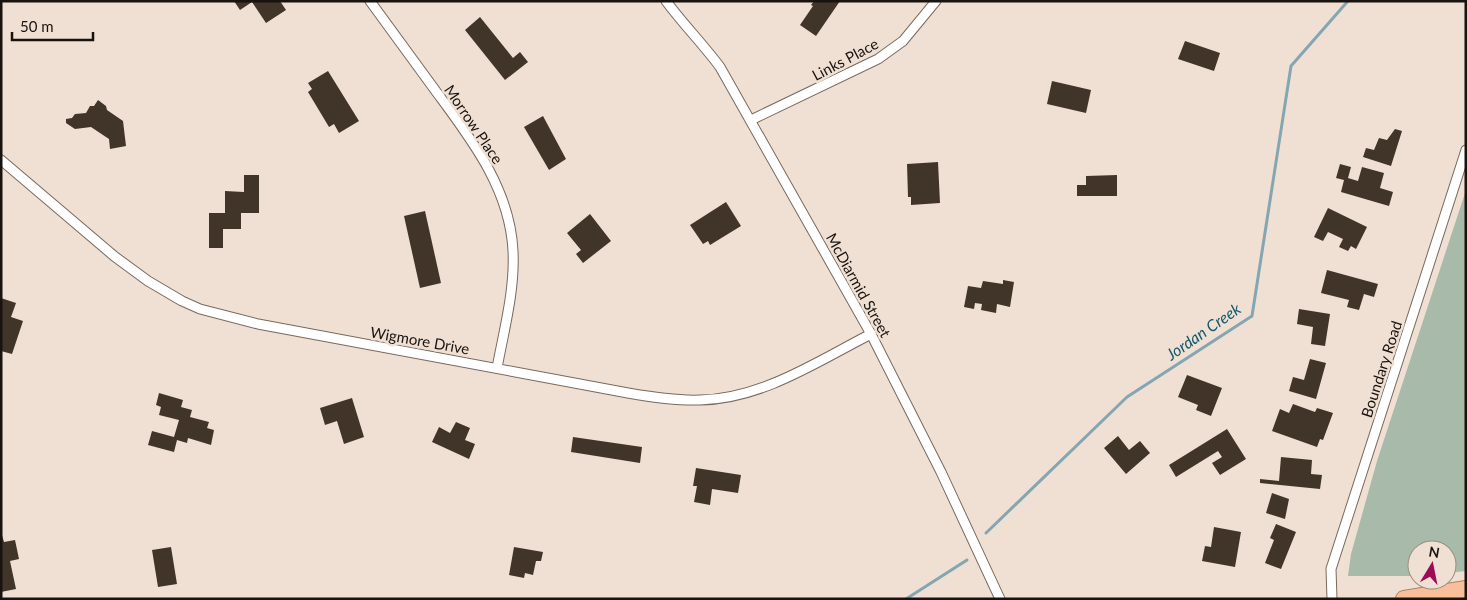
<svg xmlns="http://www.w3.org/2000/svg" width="1467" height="600" font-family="Lato,sans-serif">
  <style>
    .green { fill: #a8baa9 }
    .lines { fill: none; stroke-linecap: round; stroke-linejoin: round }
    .stream { stroke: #84a6b2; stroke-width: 3 }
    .building { fill: #41352a }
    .street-casing { stroke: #77695e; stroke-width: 11 }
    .highway-casing { stroke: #ac826a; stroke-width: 18 }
    .street { stroke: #fff; stroke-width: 9 }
    .highway { stroke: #fbbe9b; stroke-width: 16 }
    .labels { text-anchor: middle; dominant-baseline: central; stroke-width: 5; stroke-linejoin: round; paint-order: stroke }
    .street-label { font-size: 15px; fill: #19130f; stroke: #f0e0d3 }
    .water-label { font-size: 16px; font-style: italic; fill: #11586a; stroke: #f0e0d3 }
  </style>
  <rect width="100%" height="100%" fill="#f0e0d3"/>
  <!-- green -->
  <polygon class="green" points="1466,190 1466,571 1447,573 1447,550 1417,550 1417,576 1348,576 1351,554 1377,461"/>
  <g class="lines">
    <!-- stream -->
    <g class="stream">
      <polyline points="986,533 1127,397 1252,316 1291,66 1348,1"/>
      <polyline points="906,599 967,560"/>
    </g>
  </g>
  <!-- building -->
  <g class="building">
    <polygon points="234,1 280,1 286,10 266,23 252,2 240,10"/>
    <polygon points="814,1 840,1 816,36 800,25 813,6 811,5"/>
    <polygon points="480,17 513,58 520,52 528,62 505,80 465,30"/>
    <polygon points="1185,41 1220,53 1214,71 1178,59"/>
    <polygon points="328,71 359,121 339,133 334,124 329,127 308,92 312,89 308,83"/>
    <polygon points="1052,81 1091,90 1086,113 1047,104"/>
    <polygon points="98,100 106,106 107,110 123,121 126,146 110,149 109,139 91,127 75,129 66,123 66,119 72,118 75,114 86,113 90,106 94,106"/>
    <polygon points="543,116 566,159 549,170 524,127"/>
    <polygon points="1395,129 1402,131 1391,166 1363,157 1366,148 1374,150 1379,138 1387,140"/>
    <polygon points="938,162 940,203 911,205 911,197 908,197 907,164"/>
    <polygon points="1340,164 1351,167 1348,178 1358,181 1362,167 1384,173 1380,188 1393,192 1389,206 1341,192 1344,180 1336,178"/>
    <polygon points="244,175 259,175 259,213 241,213 241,229 223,229 223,248 209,248 209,213 225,213 225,191 244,192"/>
    <polygon points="1117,175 1117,196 1077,196 1077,185 1086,185 1086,176"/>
    <polygon points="726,202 741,226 710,245 708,241 703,244 690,225"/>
    <polygon points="1328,208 1367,227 1356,249 1351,246 1348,251 1339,247 1343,239 1328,232 1323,241 1314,237"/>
    <polygon points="425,211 441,283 420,288 404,216"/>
    <polygon points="590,214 611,241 583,263 576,254 581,250 567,233"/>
    <polygon points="1327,270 1378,284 1374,297 1364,294 1359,310 1347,307 1349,300 1321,293"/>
    <polygon points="1003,280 1014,282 1010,307 997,304 996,313 981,310 982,304 975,303 974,309 964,307 968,286 981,288 983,281 1003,284"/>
    <polygon points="1,298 16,303 11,317 23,321 12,354 1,351"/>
    <polygon points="1299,309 1330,314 1325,346 1311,344 1313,327 1297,324"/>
    <polygon points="1310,359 1326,363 1316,399 1289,391 1293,377 1304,380"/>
    <polygon points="1187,375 1222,388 1211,416 1196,410 1198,405 1178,397"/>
    <polygon points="159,393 183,400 181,407 192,410 190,417 209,422 207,428 214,430 211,445 188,438 187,443 177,440 174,452 148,445 152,431 174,437 179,420 159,415 161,407 156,405"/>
    <polygon points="352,398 364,437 344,444 337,421 325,425 320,408"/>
    <polygon points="1293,404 1315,412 1317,408 1333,413 1323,440 1320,439 1317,447 1272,431 1280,409 1289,413"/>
    <polygon points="456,422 470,428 465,440 475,444 469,459 432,442 439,427 450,433"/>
    <polygon points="1227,429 1246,459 1220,475 1212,463 1222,457 1218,451 1176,477 1169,465"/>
    <polygon points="1118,436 1129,450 1140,441 1150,453 1126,474 1104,448"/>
    <polygon points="573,437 642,447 640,463 571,452"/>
    <polygon points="1281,457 1312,460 1311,474 1322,475 1320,489 1260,483 1260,479 1279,481"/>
    <polygon points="696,468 741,475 738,493 712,489 710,505 694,502 697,486 693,486"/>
    <polygon points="1272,493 1289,499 1285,519 1266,513"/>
    <polygon points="1276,524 1296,532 1281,569 1265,563 1274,540 1270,538"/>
    <polygon points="1214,527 1241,532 1235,567 1202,561 1205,546 1211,547"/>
    <polygon points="1,532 4,542 15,540 19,559 10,561 16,589 1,592"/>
    <polygon points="171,547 177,584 158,587 152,550"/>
    <polygon points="514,547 543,552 541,561 536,561 533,575 525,573 524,578 509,575"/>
  </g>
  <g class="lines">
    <defs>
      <g id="street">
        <path d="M370 1C392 31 414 61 435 90 471 139 510 188 513 251 515 290 504 330 497 368"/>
        <path d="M666 1C683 24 703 44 720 67L871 334 941 472 1000 599"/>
        <polyline points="751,120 878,59 903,41 936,1"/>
        <path d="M1 160 114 256 148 281 182 301 200 309 258 324 628 393C651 397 676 401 700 400 762 399 818 361 871 334"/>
        <polyline points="1332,599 1331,569 1466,150"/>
      </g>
      <polyline id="highway" points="1404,599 1466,589"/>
    </defs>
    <!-- street casing -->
    <use href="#street" class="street-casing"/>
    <!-- highway casing -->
    <use href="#highway" class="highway-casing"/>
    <!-- street -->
    <use href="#street" class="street"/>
    <!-- highway -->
    <use href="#highway" class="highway"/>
  </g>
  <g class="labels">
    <!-- street labels -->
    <g class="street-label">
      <text transform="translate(845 59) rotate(-28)">Links Place</text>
      <text transform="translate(474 124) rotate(56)">Morrow Place</text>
      <text transform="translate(859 285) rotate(61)">McDiarmid Street</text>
      <text transform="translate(420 340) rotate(10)">Wigmore Drive</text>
      <text transform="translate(1381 369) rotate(-72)">Boundary Road</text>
    </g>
    <!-- water labels -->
    <g class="water-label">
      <text transform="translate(1203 331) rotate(-35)">Jordan Creek</text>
    </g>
  </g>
  <!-- border -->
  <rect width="1467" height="600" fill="none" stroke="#19130f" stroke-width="5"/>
  <!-- north arrow -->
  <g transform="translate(1432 565) rotate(10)"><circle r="24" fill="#f0e0d3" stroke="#9a8e85"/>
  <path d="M0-4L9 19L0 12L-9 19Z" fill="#9d0b56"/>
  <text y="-8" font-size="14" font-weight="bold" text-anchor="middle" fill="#19130f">N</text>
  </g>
  <!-- scale -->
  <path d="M12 32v8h81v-8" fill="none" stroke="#19130f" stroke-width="2.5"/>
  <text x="20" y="32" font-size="15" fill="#19130f" stroke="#f0e0d3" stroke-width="4" paint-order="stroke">50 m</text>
</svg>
